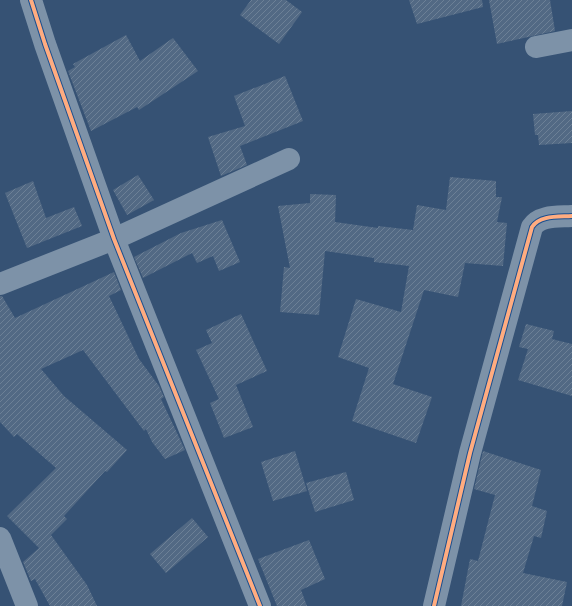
<svg xmlns="http://www.w3.org/2000/svg" width="572" height="606" font-family="'Alegreya Sans',sans-serif">
  <style>
    .building { fill: url(#building-hatch) }
    .lines { fill: none; stroke-linecap: round; stroke-linejoin: round }
    .minor { stroke: #7d92a8; stroke-width: 22 }
    .cycleway-casing { stroke: #1b4f8f; stroke-width: 6 }
    .cycleway { stroke: #ffac80; stroke-width: 4 }
  </style>
  <defs>
    <pattern id="building-hatch" width="6" height="6" patternUnits="userSpaceOnUse"><rect width="6" height="6" fill="#526984"/><path d="M-1 1l2-2M0 6l6-6M5 7l2-2" fill="none" stroke="#6c8096"/></pattern>
  </defs>
  <rect width="100%" height="100%" fill="#365274"/>
  <!-- building -->
  <g class="building">
    <polygon points="251,0 286,0 302,12 279,44 240,15"/>
    <polygon points="409,0 482,0 483,7 417,24"/>
    <polygon points="489,0 550,0 555,31 497,44"/>
    <polygon points="126,35 140,61 173,38 198,71 139,110 137,107 91,131 68,71 75,67 73,64"/>
    <polygon points="285,76 303,121 240,146 247,165 221,176 208,137 245,126 234,96"/>
    <polygon points="572,111 572,143 539,145 538,135 535,135 533,114"/>
    <polygon points="138,175 154,200 127,215 113,190"/>
    <polygon points="450,177 496,181 496,197 502,197 497,222 507,223 503,266 465,263 458,297 424,290 393,384 432,397 416,443 352,421 369,368 338,357 356,299 401,312 409,266 374,262 374,258 325,251 319,315 280,312 284,267 290,268 278,206 310,203 310,194 336,195 335,222 378,228 378,226 413,230 417,205 446,210"/>
    <polygon points="33,181 46,218 74,207 82,226 27,248 5,193"/>
    <polygon points="222,220 240,262 219,271 213,256 197,263 192,253 143,278 134,257 181,233"/>
    <polygon points="114,272 121,290 109,296 139,359 159,386 164,397 161,399 185,450 165,459 152,442 146,429 144,431 83,350 41,369 64,396 127,450 107,472 105,471 64,516 67,519 51,535 87,585 97,606 50,606 35,579 31,581 23,562 39,548 7,516 56,468 17,434 14,437 0,422 0,296 2,296 15,318"/>
    <polygon points="241,314 267,371 236,385 253,427 224,438 210,403 219,399 196,350 212,343 206,330"/>
    <polygon points="526,324 554,331 552,339 572,344 572,396 518,380 528,349 519,347"/>
    <polygon points="295,451 307,491 273,501 261,462"/>
    <polygon points="483,451 541,470 532,506 547,511 541,538 534,536 523,573 567,582 562,606 461,606 470,559 478,561 495,495 474,489"/>
    <polygon points="346,472 354,500 315,512 306,483"/>
    <polygon points="192,518 208,537 166,573 150,554"/>
    <polygon points="309,540 325,579 301,590 307,606 277,606 258,559"/>
  </g>
  <g class="lines">
    <!-- minor -->
    <g class="minor">
      <polyline points="31,0 45,44 114,239 260,606"/>
      <polyline points="536,47 572,40"/>
      <polyline points="0,284 114,239 289,159"/>
      <polyline points="0,538 27,606"/>
      <path d="M434 606 470 453 532 227C540 215 558 217 572 216"/>
    </g>
    <defs>
      <g id="cycleway">
        <polyline points="31,0 45,44 114,239 260,606"/>
        <path d="M434 606 470 453 532 227C540 215 558 217 572 216"/>
      </g>
    </defs>
    <!-- cycleway casing -->
    <use href="#cycleway" class="cycleway-casing"/>
    <!-- cycleway -->
    <use href="#cycleway" class="cycleway"/>
  </g>
</svg>
